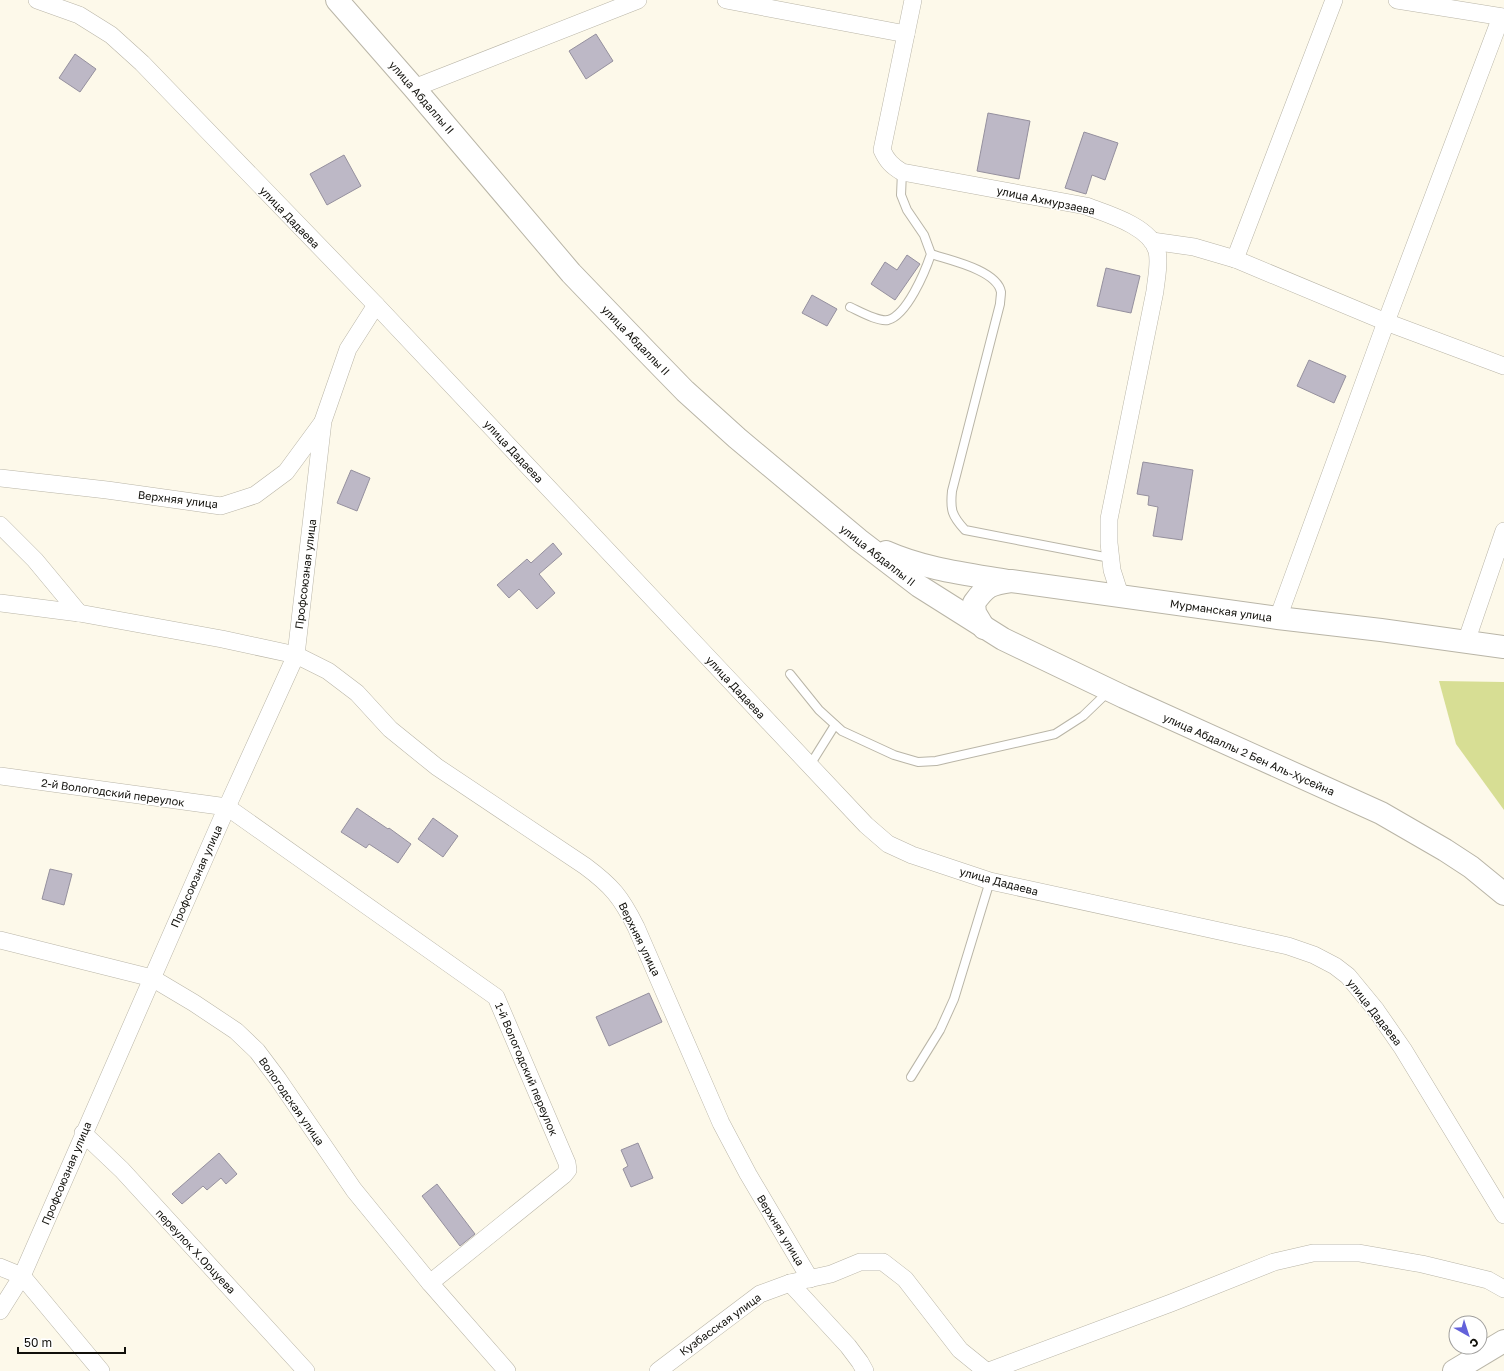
<svg xmlns="http://www.w3.org/2000/svg" width="1504" height="1371" font-family="'Golos Text',sans-serif">
  <style>
    .green { fill: #d7de94 }
    .building { fill: #bdb8c6; stroke: #95909e }
    .lines { fill: none; stroke-linecap: round; stroke-linejoin: round }
    .lane-casing { stroke: #b9b5a7; stroke-width: 10 }
    .street-casing { stroke: #b9b5a7; stroke-width: 18 }
    .secondary-casing { stroke: #b9b5a7; stroke-width: 24 }
    .lane { stroke: #fff; stroke-width: 8 }
    .street { stroke: #fff; stroke-width: 17 }
    .secondary { stroke: #fff; stroke-width: 22 }
    .labels { text-anchor: middle; dominant-baseline: central; stroke-width: 3; stroke-linejoin: round; paint-order: stroke }
    .street-label { font-size: 11px; fill: #11100b; stroke: #fff }
  </style>
  <rect width="100%" height="100%" fill="#fdf9ea"/>
  <!-- green -->
  <polygon class="green" points="1439,681 1504,682 1504,810 1456,744"/>
  <!-- building -->
  <g class="building">
    <polygon points="596,34 613,61 586,79 569,51"/>
    <polygon points="75,54 96,69 80,92 59,78"/>
    <polygon points="988,113 1030,121 1019,179 977,171"/>
    <polygon points="1084,132 1118,143 1105,180 1092,175 1086,194 1065,188"/>
    <polygon points="344,155 361,186 327,205 310,174"/>
    <polygon points="907,255 920,264 895,300 871,284 885,262 897,270"/>
    <polygon points="1106,268 1140,276 1131,313 1097,306"/>
    <polygon points="812,295 837,309 827,326 802,313"/>
    <polygon points="1309,360 1346,376 1334,403 1297,386"/>
    <polygon points="1143,462 1193,470 1182,540 1153,536 1158,507 1148,505 1149,496 1137,494"/>
    <polygon points="351,470 370,478 357,511 337,503"/>
    <polygon points="553,543 562,554 539,574 555,593 537,609 519,589 509,598 497,585 527,559 531,563"/>
    <polygon points="357,808 388,829 389,828 411,844 398,863 369,844 366,848 341,832"/>
    <polygon points="433,818 458,836 443,857 418,839"/>
    <polygon points="50,869 72,874 64,905 42,899"/>
    <polygon points="649,993 662,1022 609,1046 596,1017"/>
    <polygon points="638,1143 653,1178 631,1187 623,1169 628,1166 621,1150"/>
    <polygon points="219,1153 237,1174 226,1184 221,1178 207,1190 203,1186 182,1204 172,1194"/>
    <polygon points="437,1184 475,1234 460,1246 422,1196"/>
  </g>
  <g class="lines">
    <defs>
      <g id="lane">
        <path d="M931 254C949 260 997 270 1001 292 1001 296 1000 301 1000 304L952 491C950 510 952 516 965 530L1110 558"/>
        <path d="M850 307C859 311 878 322 888 320 907 315 925 272 931 254L924 235 907 210 901 195 902 172"/>
        <polyline points="790,674 819,710 842,731 894,755 918,762 936,761 1055,734 1083,716 1109,691"/>
        <polyline points="810,765 835,725"/>
        <polyline points="911,1077 940,1030 954,999 990,881"/>
      </g>
      <g id="street">
        <polyline points="37,0 79,15 111,35 142,63 376,305 866,825 888,844 912,855 990,881 1288,946 1314,955 1335,966 1348,976 1376,1010 1403,1049 1504,1215"/>
        <polyline points="726,0 906,34 913,0"/>
        <polyline points="1397,0 1504,17"/>
        <path d="M906 34 882 150C887 161 892 166 902 172L1086 206C1107 214 1150 226 1157 251 1160 264 1156 279 1155 291L1109 519V543L1112 570 1120 595"/>
        <polyline points="414,88 638,0"/>
        <polyline points="1152,241 1194,247 1235,259 1386,322 1504,366"/>
        <polyline points="1235,259 1334,0"/>
        <polyline points="0,478 107,490 221,506 255,495 286,472 322,423"/>
        <polyline points="0,525 35,560 79,613"/>
        <path d="M0 603 79 613 222 639 296 655 328 671 357 693 390 729 437 767 585 866C612 886 621 897 636 927L721 1123 748 1174 810 1279"/>
        <polyline points="1278,618 1386,322 1501,17"/>
        <polyline points="1466,642 1504,531"/>
        <polyline points="0,776 227,807 496,997 567,1163 568,1170 564,1175 430,1283"/>
        <polyline points="0,940 152,978 194,1003 236,1031 257,1051 278,1079 354,1190 430,1283 507,1371"/>
        <polyline points="83,1133 122,1170 306,1371"/>
        <polyline points="0,1267 22,1276 101,1371"/>
        <polyline points="790,1283 848,1346 860,1362 865,1371"/>
        <polyline points="0,1311 22,1276 227,807 296,655 323,421 348,349 376,305"/>
        <polyline points="658,1371 760,1294 790,1283 831,1274 860,1262 883,1262 905,1279 960,1350 986,1371"/>
        <polyline points="989,1371 1171,1303 1274,1262 1313,1253 1359,1253 1422,1264 1488,1280 1504,1289"/>
      </g>
      <g id="secondary">
        <polyline points="337,0 414,88 571,273 647,352 685,391 737,438 859,540 919,586 1003,639 1124,697 1381,813 1445,850 1471,867 1504,894"/>
        <path d="M886 552C924 569 967 574 1008 581"/>
        <path d="M984 628 975 613 974 603C986 586 990 584 1011 581L1278 618 1381 630 1504 647"/>
        <polyline points="1454,1371 1504,1341"/>
      </g>
    </defs>
    <!-- lane casing -->
    <use href="#lane" class="lane-casing"/>
    <!-- street casing -->
    <use href="#street" class="street-casing"/>
    <!-- secondary casing -->
    <use href="#secondary" class="secondary-casing"/>
    <!-- lane -->
    <use href="#lane" class="lane"/>
    <!-- street -->
    <use href="#street" class="street"/>
    <!-- secondary -->
    <use href="#secondary" class="secondary"/>
  </g>
  <g class="labels">
    <!-- street labels -->
    <g class="street-label">
      <text transform="translate(422 97) rotate(49)">улица Абдаллы II</text>
      <text transform="translate(1046 200) rotate(12)">улица Ахмурзаева</text>
      <text transform="translate(290 217) rotate(46)">улица Дадаева</text>
      <text transform="translate(636 340) rotate(46)">улица Абдаллы II</text>
      <text transform="translate(514 451) rotate(47)">улица Дадаева</text>
      <text transform="translate(178 499) rotate(7)">Верхняя улица</text>
      <text transform="translate(878 555) rotate(38)">улица Абдаллы II</text>
      <text transform="translate(305 574) rotate(-83)">Профсоюзная улица</text>
      <text transform="translate(1221 610) rotate(8)">Мурманская улица</text>
      <text transform="translate(736 687) rotate(47)">улица Дадаева</text>
      <text transform="translate(1249 754) rotate(24)">улица Абдаллы 2 Бен Аль-Хусейна</text>
      <text transform="translate(113 792) rotate(8)">2-й Вологодский переулок</text>
      <text transform="translate(196 876) rotate(-66)">Профсоюзная улица</text>
      <text transform="translate(999 881) rotate(15)">улица Дадаева</text>
      <text transform="translate(640 939) rotate(64)">Верхняя улица</text>
      <text transform="translate(1375 1012) rotate(52)">улица Дадаева</text>
      <text transform="translate(527 1069) rotate(67)">1-й Вологодский переулок</text>
      <text transform="translate(292 1101) rotate(55)">Вологодская улица</text>
      <text transform="translate(66 1173) rotate(-67)">Профсоюзная улица</text>
      <text transform="translate(781 1230) rotate(59)">Верхняя улица</text>
      <text transform="translate(196 1251) rotate(47)">переулок Х.Орцуева</text>
      <text transform="translate(720 1324) rotate(-36)">Кузбасская улица</text>
    </g>
  </g>
  <!-- north arrow -->
  <g transform="translate(1468 1335) rotate(141)"><circle r="19" fill="#ffffff" stroke="#a09f9d"/>
  <path d="M0-3L7 15L0 10L-7 15Z" fill="#6361da"/>
  <text y="-6" font-size="11" font-weight="bold" text-anchor="middle" fill="#11100b">С</text>
  </g>
  <!-- scale -->
  <path d="M18 1347v6h107v-6" fill="none" stroke="#11100b" stroke-width="2"/>
  <text x="24" y="1347" font-size="12" fill="#11100b" stroke="#ffffff" stroke-width="3" paint-order="stroke">50 m</text>
</svg>
